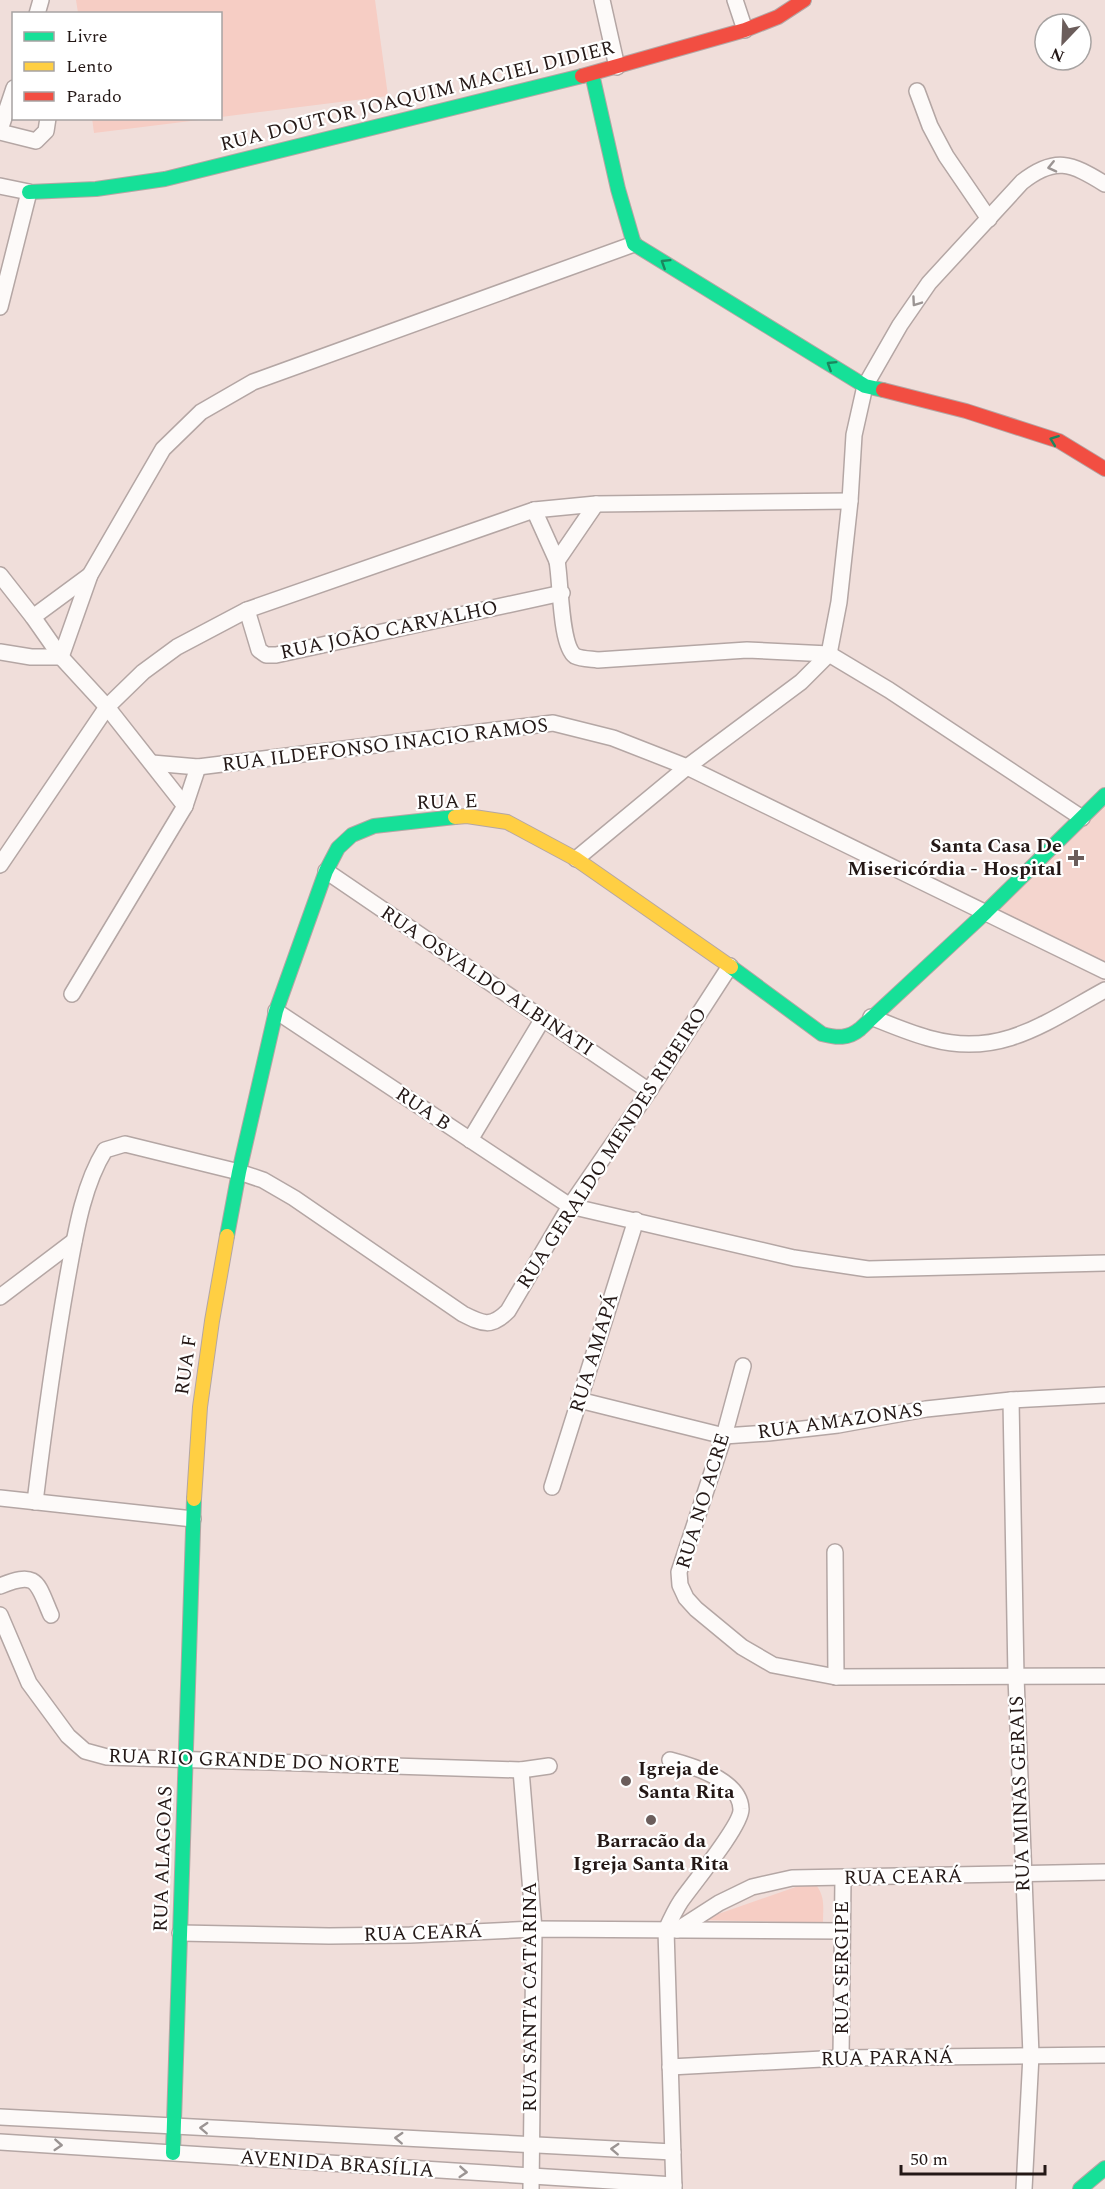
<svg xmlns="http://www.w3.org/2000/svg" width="1105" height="2189" font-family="Spectral,serif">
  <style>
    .built { fill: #f4d5ce }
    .green { fill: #f6cdc4 }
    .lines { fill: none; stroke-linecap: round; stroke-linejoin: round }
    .street-casing { stroke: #b4a6a4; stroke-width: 18 }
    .fast-casing { stroke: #b4a6a4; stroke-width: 16 }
    .slow-casing { stroke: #b4a6a4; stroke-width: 16 }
    .jam-casing { stroke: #b4a6a4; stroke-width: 16 }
    .street { stroke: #fdfaf9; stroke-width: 15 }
    .fast { stroke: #16e098; stroke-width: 14 }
    .slow { stroke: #ffcf43; stroke-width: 14 }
    .jam { stroke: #f24e42; stroke-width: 14 }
    .oneway { stroke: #9b9493 }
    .oneway2 { stroke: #1c865e }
    .poi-dot { fill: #6b5d5b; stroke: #fff; stroke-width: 2 }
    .labels { text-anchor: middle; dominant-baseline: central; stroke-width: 4.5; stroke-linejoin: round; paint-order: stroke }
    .street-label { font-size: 20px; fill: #241816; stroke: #fff }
    .poi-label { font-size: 20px; font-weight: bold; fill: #241816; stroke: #fff; text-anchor: end }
  </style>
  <rect width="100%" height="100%" fill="#f0deda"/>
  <!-- built -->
  <polygon class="built" points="1105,802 1105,968 991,915"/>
  <!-- green -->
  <g class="green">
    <polygon points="76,0 375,0 388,96 221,117 220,14 78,13"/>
    <polygon points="92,118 207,118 207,119 94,133"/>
    <path d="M813 1881C826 1896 823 1905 823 1923L701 1920Z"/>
  </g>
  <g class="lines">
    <defs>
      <g id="street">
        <polyline points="602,0 617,67"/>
        <polyline points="735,0 745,30"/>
        <polyline points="37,14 41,0"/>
        <polyline points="917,91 930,126 946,156 989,219"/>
        <polyline points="0,130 14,88"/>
        <polyline points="0,132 36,141 46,131 48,118"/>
        <polyline points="0,186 29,192 0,307"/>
        <polyline points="534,510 557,561 596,504"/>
        <path d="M557 561C561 582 560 645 575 656 581 659 591 659 598 660L747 650 829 654 889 690 1082 818"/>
        <polyline points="0,575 33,617 61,657 107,707 185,806"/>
        <polyline points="247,610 259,650 266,655 276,655 562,593"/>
        <polyline points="33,617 90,575"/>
        <polyline points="0,652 31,657 61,657 90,575 163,449 201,412 253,382 634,244"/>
        <polyline points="152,763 198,767 553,723 613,738 687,767 1105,971"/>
        <path d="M576 859 687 767 801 682 829 654 839 602 850 501 854 435 865 386 900 325 929 283 1022 182C1055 156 1071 163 1105 184"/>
        <polyline points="0,865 107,707 143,672 177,647 247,610 534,510 596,504 850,501"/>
        <polyline points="326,871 649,1091"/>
        <polyline points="72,994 185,806 198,767"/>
        <polyline points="276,1011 570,1206 794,1258 868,1269 1105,1263"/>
        <path d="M871 1017C891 1025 912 1034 932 1039 1001 1058 1048 1021 1105 990"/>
        <polyline points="470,1140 542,1020"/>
        <polyline points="0,1297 74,1241"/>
        <polyline points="743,1366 724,1436 679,1572 680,1585 686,1598 696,1609 742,1647 773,1665 836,1677 1105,1676"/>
        <polyline points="579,1400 724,1436 768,1433 838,1425 926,1409 1011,1400 1105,1395"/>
        <polyline points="1011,1400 1016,1677 1031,2055 1024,2189"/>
        <polyline points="552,1487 636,1220"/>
        <polyline points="0,1498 193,1519"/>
        <path d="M35 1502C44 1428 54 1354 67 1280 75 1237 82 1187 105 1150L125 1144 239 1172 263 1180 294 1198 463 1314C483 1324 491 1328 508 1311L570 1206 649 1091 730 966"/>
        <polyline points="835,1552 836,1677"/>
        <path d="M0 1586C38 1570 37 1583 51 1615"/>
        <polyline points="0,1615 29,1683 68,1736 85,1751 107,1757 521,1770 549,1766"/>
        <path d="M670 1760C693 1766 740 1780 741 1809 742 1825 692 1885 681 1901 675 1910 670 1921 666 1930L674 2189"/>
        <polyline points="521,1770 534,1929 531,2189"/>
        <polyline points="677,1930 719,1903 752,1887 792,1878 1105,1872"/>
        <polyline points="180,1933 329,1936 410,1935 534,1929 842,1931"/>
        <polyline points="841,2058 843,1878"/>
        <polyline points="670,2067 841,2058 1105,2055"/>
        <polyline points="0,2117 673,2152"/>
        <polyline points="0,2142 674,2185"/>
      </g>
      <g id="fast">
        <polyline points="592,74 618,189 634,244 865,386 883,390"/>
        <polyline points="29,192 96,189 165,179 582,76"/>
        <path d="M731 967 822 1034C837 1038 848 1039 860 1029L986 912 1105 795"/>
        <polyline points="227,1236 239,1172 276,1011 326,871 338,848 352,835 374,826 455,817"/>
        <polyline points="173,2153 194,1499"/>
        <polyline points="1080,2189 1105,2168"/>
      </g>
      <g id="slow">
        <polyline points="455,817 467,816 507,822 576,859 731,967"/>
        <polyline points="194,1499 200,1407 212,1321 227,1236"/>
      </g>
      <g id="jam">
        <polyline points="582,76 745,30 778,17 804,0"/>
        <polyline points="883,390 966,411 1059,441 1105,469"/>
      </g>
    </defs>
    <!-- street casing -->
    <use href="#street" class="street-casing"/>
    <!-- fast casing -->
    <use href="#fast" class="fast-casing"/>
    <!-- slow casing -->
    <use href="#slow" class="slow-casing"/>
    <!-- jam casing -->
    <use href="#jam" class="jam-casing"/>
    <!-- street -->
    <use href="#street" class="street"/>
    <!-- fast -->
    <use href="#fast" class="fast"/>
    <!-- slow -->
    <use href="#slow" class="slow"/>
    <!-- jam -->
    <use href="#jam" class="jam"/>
  </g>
  <!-- one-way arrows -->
  <defs><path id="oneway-chevron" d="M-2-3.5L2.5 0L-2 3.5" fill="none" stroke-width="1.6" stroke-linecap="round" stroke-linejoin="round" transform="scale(1.5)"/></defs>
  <g class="oneway">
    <use href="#oneway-chevron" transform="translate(1052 167) rotate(167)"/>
    <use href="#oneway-chevron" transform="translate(916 302) rotate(125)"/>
    <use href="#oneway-chevron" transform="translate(204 2128) rotate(-177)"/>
    <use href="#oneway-chevron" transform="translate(399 2138) rotate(-177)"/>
    <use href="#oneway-chevron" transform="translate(58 2145) rotate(4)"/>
    <use href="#oneway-chevron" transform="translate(615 2149) rotate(-177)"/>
    <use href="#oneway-chevron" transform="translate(463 2172) rotate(4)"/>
  </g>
  <g class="oneway2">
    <use href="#oneway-chevron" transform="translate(665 263) rotate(-148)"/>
    <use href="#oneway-chevron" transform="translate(831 365) rotate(-148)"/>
    <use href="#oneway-chevron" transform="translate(1054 440) rotate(-159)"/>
  </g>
  <!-- markers -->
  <g class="poi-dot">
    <path d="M1073 849h6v6h6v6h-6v6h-6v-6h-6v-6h6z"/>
    <circle cx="626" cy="1781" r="6"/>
    <circle cx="651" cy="1820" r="6"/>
  </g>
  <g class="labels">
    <!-- street labels -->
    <g class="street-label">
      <text transform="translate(417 96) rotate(-14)">RUA DOUTOR JOAQUIM MACIEL DIDIER</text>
      <text transform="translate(389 630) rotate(-12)">RUA JOÃO CARVALHO</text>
      <text transform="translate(385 745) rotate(-7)">RUA ILDEFONSO INACIO RAMOS</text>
      <text transform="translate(447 802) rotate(-2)">RUA E</text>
      <text transform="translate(487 981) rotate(34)">RUA OSVALDO ALBINATI</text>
      <text transform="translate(423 1109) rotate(34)">RUA B</text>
      <text transform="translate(612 1148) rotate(-57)">RUA GERALDO MENDES RIBEIRO</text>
      <text transform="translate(594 1353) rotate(-73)">RUA AMAPÁ</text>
      <text transform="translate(186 1365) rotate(-82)">RUA F</text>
      <text transform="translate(840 1421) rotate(-8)">RUA AMAZONAS</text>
      <text transform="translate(703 1501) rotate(-73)">RUA NO ACRE</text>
      <text transform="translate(254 1761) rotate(2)">RUA RIO GRANDE DO NORTE</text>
      <text transform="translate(1020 1794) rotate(-92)">RUA MINAS GERAIS</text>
      <text transform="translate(163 1859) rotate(-88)">RUA ALAGOAS</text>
      <text transform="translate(903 1877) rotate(-1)">RUA CEARÁ</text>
      <text transform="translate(423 1933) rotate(-2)">RUA CEARÁ</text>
      <text transform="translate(842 1968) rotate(-90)">RUA SERGIPE</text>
      <text transform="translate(530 1997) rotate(-90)">RUA SANTA CATARINA</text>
      <text transform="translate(887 2058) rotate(-1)">RUA PARANÁ</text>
      <text transform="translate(337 2164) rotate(4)">AVENIDA BRASÍLIA</text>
    </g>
    <!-- poi labels -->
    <g class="poi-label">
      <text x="1062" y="846">Santa Casa De<tspan x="1062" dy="23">Misericórdia - Hospital</tspan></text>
      <text x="638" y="1769" text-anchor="start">Igreja de<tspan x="638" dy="23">Santa Rita</tspan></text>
      <text x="651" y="1841" text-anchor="middle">Barracão da<tspan x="651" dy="23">Igreja Santa Rita</tspan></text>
    </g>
  </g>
  <!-- legend -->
  <rect x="12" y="12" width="210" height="108" fill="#ffffff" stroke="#a7a3a2" stroke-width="1.5"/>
  <rect x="24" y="32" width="30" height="9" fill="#16e098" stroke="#a7a3a2" stroke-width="1.5"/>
  <text x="66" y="42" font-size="18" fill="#241816">Livre</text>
  <rect x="24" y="62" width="30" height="9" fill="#ffcf43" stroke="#a7a3a2" stroke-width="1.5"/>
  <text x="66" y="72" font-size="18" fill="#241816">Lento</text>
  <rect x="24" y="92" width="30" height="9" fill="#f24e42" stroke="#a7a3a2" stroke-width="1.5"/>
  <text x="66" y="102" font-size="18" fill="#241816">Parado</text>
  <!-- north arrow -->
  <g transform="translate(1063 42) rotate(203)"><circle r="28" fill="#ffffff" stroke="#a7a3a2" stroke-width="1.5"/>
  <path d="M0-4.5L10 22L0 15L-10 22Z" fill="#6b5d5b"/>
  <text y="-9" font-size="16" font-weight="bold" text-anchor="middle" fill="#241816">N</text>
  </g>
  <!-- scale -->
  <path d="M901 2165v9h144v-9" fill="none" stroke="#241816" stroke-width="3"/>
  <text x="910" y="2165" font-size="18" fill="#241816" stroke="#ffffff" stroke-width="4.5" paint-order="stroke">50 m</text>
</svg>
